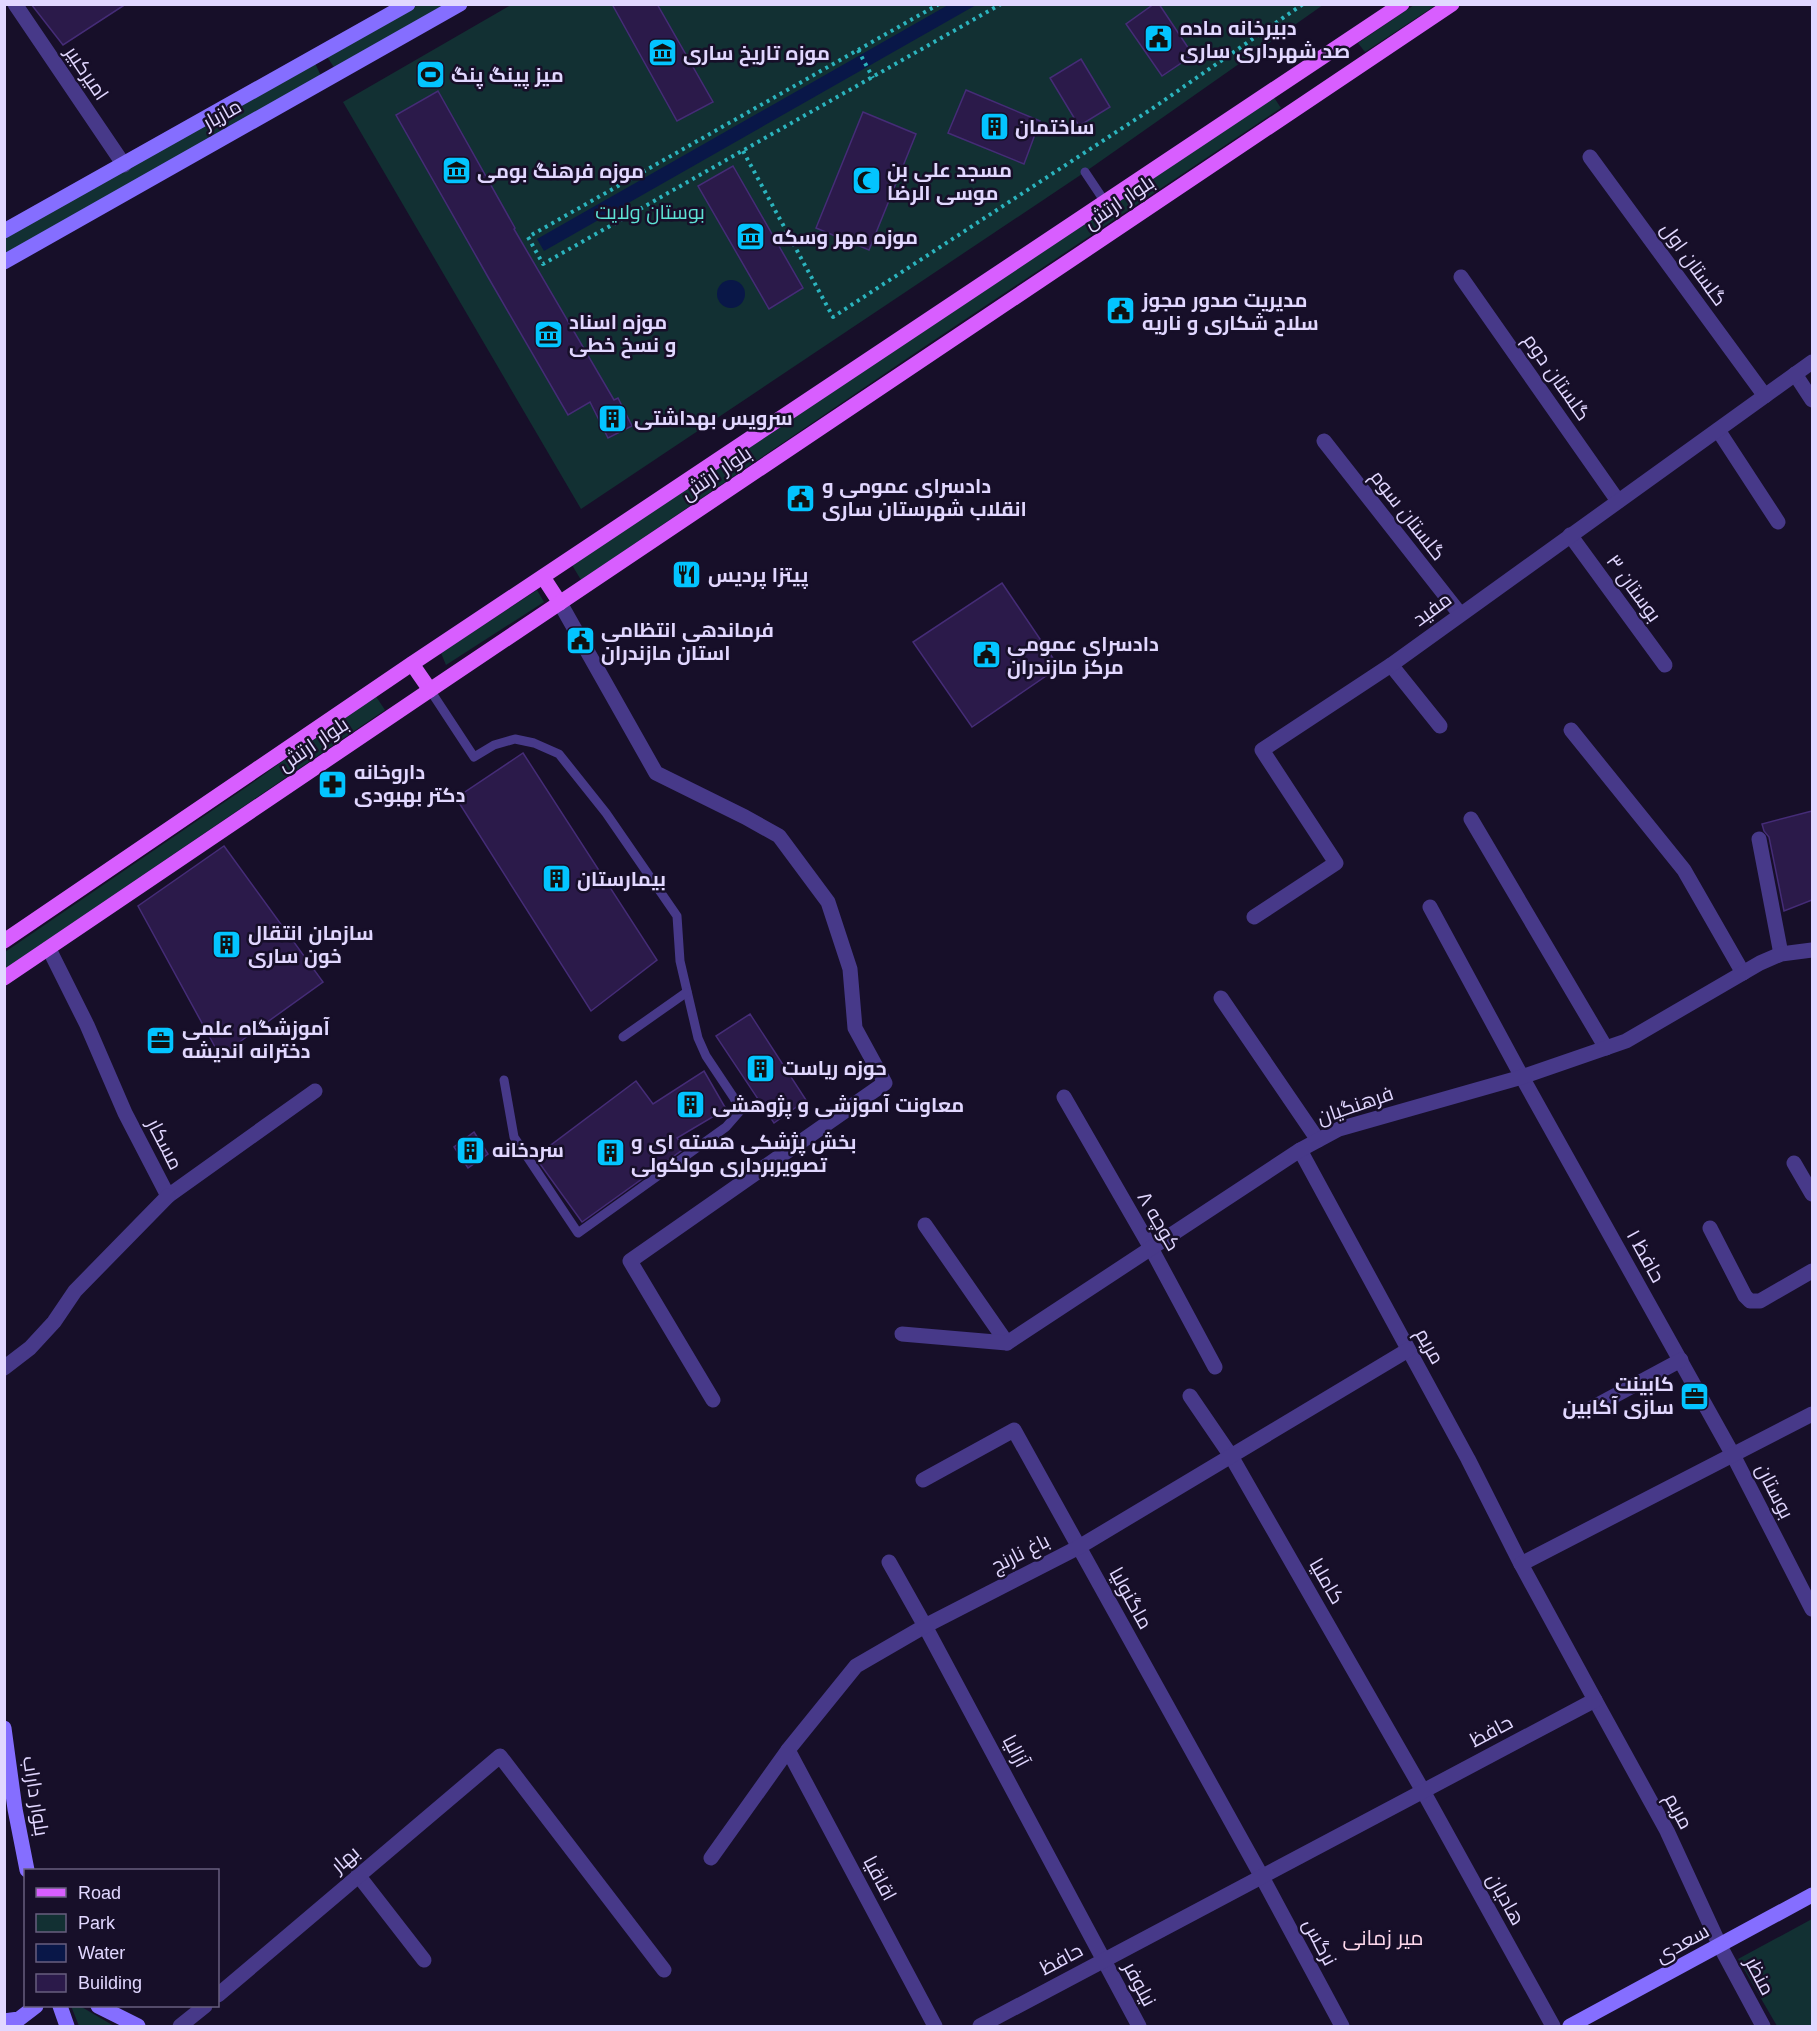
<svg xmlns="http://www.w3.org/2000/svg" width="1817" height="2031" font-family="Arial,Cairo,sans-serif">
  <style>
    .green { fill: #123033 }
    .water { fill: #091748 }
    .building { fill: #2b1a4a; stroke: #452c77; stroke-width: 1.5 }
    .lines { fill: none; stroke-linecap: round; stroke-linejoin: round }
    .path { stroke: #2bb4be; stroke-width: 4; stroke-dasharray: 3 4.5; stroke-linecap: butt }
    .lane { stroke: #473989; stroke-width: 9 }
    .street { stroke: #473989; stroke-width: 15 }
    .secondary { stroke: #856eff; stroke-width: 15 }
    .primary { stroke: #d85eff; stroke-width: 15 }
    .labels { text-anchor: middle; dominant-baseline: central; stroke-width: 5; stroke-linejoin: round; paint-order: stroke }
    .poi-label { font-size: 20px; font-weight: bold; fill: #e1d7ff; stroke: #170f29; text-anchor: start }
    .street-label { font-size: 20px; fill: #e1d7ff; stroke: #170f29 }
    .park-label { font-size: 20px; fill: #5ee4d5; stroke: #170f29 }
    .neighbourhood-label { font-size: 21px; fill: #ffd9ec; stroke: #170f29 }
  </style>
  <rect width="100%" height="100%" fill="#170f29"/>
  <!-- green -->
  <g class="green">
    <polygon points="418,5 447,5 335,69 326,55"/>
    <polygon points="511,5 1323,5 1085,172 581,509 343,102"/>
    <polygon points="1414,5 1436,5 1365,52 1358,43"/>
    <polygon points="315,63 321,76 5,254 5,236"/>
    <polygon points="1273,96 1281,108 921,349 581,580 572,565"/>
    <polygon points="537,590 544,602 446,665 441,653"/>
    <polygon points="375,695 385,710 5,969 5,952 248,786"/>
    <polygon points="1812,1919 1812,2026 1777,2026 1738,1959"/>
    <polygon points="71,2006 80,2006 114,2026 79,2026"/>
  </g>
  <!-- water -->
  <g class="water">
    <polygon points="948,5 976,5 544,251 537,239"/>
    <circle cx="731" cy="294" r="14"/>
  </g>
  <!-- building -->
  <g class="building">
    <polygon points="31,4 126,4 63,45"/>
    <polygon points="612,4 657,4 713,102 677,121"/>
    <polygon points="1154,4 1159,4 1193,55 1162,76 1126,24"/>
    <polygon points="1081,59 1110,107 1079,126 1050,78"/>
    <polygon points="966,90 1040,121 1024,164 948,133"/>
    <polygon points="438,91 515,228 514,229 614,400 618,398 632,426 608,438 590,402 568,415 488,277 396,115"/>
    <polygon points="863,112 916,134 869,250 816,228"/>
    <polygon points="733,166 803,288 769,309 698,186"/>
    <polygon points="1002,583 1059,667 972,727 913,642"/>
    <polygon points="523,753 657,960 591,1011 456,798"/>
    <polygon points="1812,811 1812,900 1784,911 1769,837 1764,831 1762,824"/>
    <polygon points="224,846 323,982 220,1056 138,906"/>
    <polygon points="750,1014 806,1100 774,1123 716,1036"/>
    <polygon points="704,1071 726,1109 677,1138 685,1148 582,1222 535,1157 636,1081 653,1104"/>
    <polygon points="474,1132 488,1154 468,1168 454,1147"/>
  </g>
  <g class="lines">
    <!-- path -->
    <g class="path">
      <polyline points="939,4 528,237 543,264 1001,4"/>
      <polyline points="858,50 873,78"/>
      <polyline points="743,151 833,317 1153,108 1303,4"/>
    </g>
    <!-- lane -->
    <g class="lane">
      <polyline points="1085,172 1105,202"/>
      <polyline points="430,690 474,757 494,745 515,739 534,743 559,754 606,813 677,916 680,961 698,1038 706,1056 734,1098 740,1111 726,1127 578,1233 514,1137 504,1080"/>
      <polyline points="623,1037 687,992"/>
    </g>
    <!-- street -->
    <g class="street">
      <polyline points="15,4 124,165"/>
      <polyline points="1590,157 1765,396"/>
      <polyline points="1461,277 1618,501"/>
      <polyline points="1795,374 1812,400"/>
      <polyline points="1718,430 1778,522"/>
      <polyline points="1324,441 1460,614"/>
      <polyline points="1570,535 1665,665"/>
      <polyline points="560,603 656,773 745,817 779,836 828,902 850,969 855,1028 885,1083 630,1261 713,1400"/>
      <polyline points="1391,665 1440,726"/>
      <polyline points="1571,730 1684,870 1743,973"/>
      <polyline points="1471,819 1606,1048"/>
      <polyline points="1759,839 1781,954"/>
      <polyline points="1430,907 1522,1077 1733,1455 1812,1609"/>
      <polyline points="1254,917 1336,863 1262,750 1391,665 1812,362"/>
      <polyline points="49,949 87,1025 125,1113 168,1196 315,1091"/>
      <polyline points="1221,998 1318,1140"/>
      <polyline points="1064,1097 1151,1248 1215,1367"/>
      <polyline points="1300,1150 1468,1459 1521,1564"/>
      <polyline points="1794,1163 1812,1194"/>
      <polyline points="925,1225 1007,1343"/>
      <polyline points="1710,1228 1745,1296 1750,1301 1760,1301 1812,1271"/>
      <polyline points="902,1334 1007,1343 1300,1150 1339,1129 1522,1077 1626,1041 1760,963 1781,954 1812,950"/>
      <polyline points="4,1368 30,1348 54,1322 75,1291 168,1196"/>
      <polyline points="1190,1396 1231,1456 1423,1791 1553,2026"/>
      <polyline points="1590,1409 1681,1360"/>
      <polyline points="923,1480 1014,1430 1262,1877 1342,2026"/>
      <polyline points="889,1562 925,1626 1139,2026"/>
      <polyline points="1595,1700 1667,1831 1720,1946 1763,2026"/>
      <polyline points="788,1750 935,2026"/>
      <polyline points="711,1858 788,1750 856,1666 925,1626 1079,1547 1408,1350"/>
      <polyline points="358,1875 424,1960"/>
      <polyline points="218,1995 500,1756 664,1970"/>
      <polyline points="180,2026 205,2006"/>
      <polyline points="980,2026 1595,1700 1521,1564 1812,1414"/>
    </g>
    <!-- secondary -->
    <g class="secondary">
      <polyline points="4,231 408,4"/>
      <polyline points="4,262 460,4"/>
      <polyline points="4,1728 15,1809 27,1870"/>
      <polyline points="60,2006 67,2026"/>
      <polyline points="98,2006 138,2026"/>
      <polyline points="4,2021 19,2019 36,2006"/>
      <polyline points="1570,2026 1812,1895"/>
    </g>
    <!-- primary -->
    <g class="primary">
      <polyline points="543,577 560,603"/>
      <polyline points="412,664 430,690"/>
      <polyline points="4,941 410,665 1402,4"/>
      <polyline points="4,978 430,690 1452,4"/>
    </g>
  </g>
  <!-- icons -->
  <defs>
    <symbol id="civic-square" viewBox="-11 -11 22 22"><rect x="-9" y="-9" width="18" height="18" rx="4" fill="#03c4ff" stroke="#170f29"/><path d="M-.6-6.5H3V-4.5H.6V-3L4-1V1h2V6H-6V1h2V-1L-.6-3ZM-1.2 2.5V6h2.4V2.5Z" fill="#111"/></symbol>
    <symbol id="museum-square" viewBox="-11 -11 22 22"><rect x="-9" y="-9" width="18" height="18" rx="4" fill="#03c4ff" stroke="#170f29"/><path d="M0-6L6-3V-2H-6V-3ZM-5-1h2V3h-2ZM-1-1h2V3h-2ZM3-1h2V3H3ZM-6 4H6V6H-6Z" fill="#111"/></symbol>
    <symbol id="stadium-square" viewBox="-11 -11 22 22"><rect x="-9" y="-9" width="18" height="18" rx="4" fill="#03c4ff" stroke="#170f29"/><path d="M0-5a6.5 5 0 1 0 0 10a6.5 5 0 1 0 0-10ZM-3.5-1.8h7v3.6h-7Z" fill="#111"/></symbol>
    <symbol id="building-square" viewBox="-11 -11 22 22"><rect x="-9" y="-9" width="18" height="18" rx="4" fill="#03c4ff" stroke="#170f29"/><path d="M-4-6H4V6H1V3H-1V6H-4ZM-2.5-4.3h1.7v1.8h-1.7ZM.8-4.3h1.7v1.8H.8ZM-2.5-1h1.7V.8h-1.7ZM.8-1h1.7V.8H.8Z" fill="#111"/></symbol>
    <symbol id="mosque-square" viewBox="-11 -11 22 22"><rect x="-9" y="-9" width="18" height="18" rx="4" fill="#03c4ff" stroke="#170f29"/><path d="M3.5-4.9A6 6 0 1 0 3.5 4.9A5 5 0 1 1 3.5-4.9Z" fill="#111"/></symbol>
    <symbol id="restaurant-square" viewBox="-11 -11 22 22"><rect x="-9" y="-9" width="18" height="18" rx="4" fill="#03c4ff" stroke="#170f29"/><path d="M-5-6h1v4h1v-4h1v4h1v-4h1v5L-1.5 .5V6h-2V.5L-5-1ZM5-6V6H3V1.5H1.5Q1.5-4 5-6Z" fill="#111"/></symbol>
    <symbol id="pharmacy-square" viewBox="-11 -11 22 22"><rect x="-9" y="-9" width="18" height="18" rx="4" fill="#03c4ff" stroke="#170f29"/><path d="M-2-6h4v4h4v4h-4v4h-4v-4h-4v-4h4Z" fill="#111"/></symbol>
    <symbol id="office-square" viewBox="-11 -11 22 22"><rect x="-9" y="-9" width="18" height="18" rx="4" fill="#03c4ff" stroke="#170f29"/><path d="M-6-3h4V-5.5h4V-3h4V5H-6ZM-1-4.5V-3h2v-1.5ZM-6 0V1H6V0Z" fill="#111"/></symbol>
  </defs>
  <g fill-rule="evenodd">
    <use href="#civic-square" x="1142" y="22" width="33" height="33"/>
    <use href="#museum-square" x="646" y="36" width="33" height="33"/>
    <use href="#stadium-square" x="414" y="58" width="33" height="33"/>
    <use href="#building-square" x="978" y="110" width="33" height="33"/>
    <use href="#museum-square" x="440" y="154" width="33" height="33"/>
    <use href="#mosque-square" x="850" y="164" width="33" height="33"/>
    <use href="#museum-square" x="734" y="220" width="33" height="33"/>
    <use href="#civic-square" x="1104" y="294" width="33" height="33"/>
    <use href="#museum-square" x="532" y="318" width="33" height="33"/>
    <use href="#building-square" x="596" y="402" width="33" height="33"/>
    <use href="#civic-square" x="784" y="482" width="33" height="33"/>
    <use href="#restaurant-square" x="670" y="558" width="33" height="33"/>
    <use href="#civic-square" x="564" y="624" width="33" height="33"/>
    <use href="#civic-square" x="970" y="638" width="33" height="33"/>
    <use href="#pharmacy-square" x="316" y="768" width="33" height="33"/>
    <use href="#building-square" x="540" y="862" width="33" height="33"/>
    <use href="#building-square" x="210" y="928" width="33" height="33"/>
    <use href="#office-square" x="144" y="1024" width="33" height="33"/>
    <use href="#building-square" x="744" y="1052" width="33" height="33"/>
    <use href="#building-square" x="674" y="1088" width="33" height="33"/>
    <use href="#building-square" x="454" y="1134" width="33" height="33"/>
    <use href="#building-square" x="594" y="1136" width="33" height="33"/>
    <use href="#office-square" x="1678" y="1380" width="33" height="33"/>
  </g>
  <g class="labels">
    <!-- poi labels -->
    <g class="poi-label">
      <text x="1180" y="28">دبیرخانه ماده<tspan x="1180" dy="23">صد شهرداری ساری</tspan></text>
      <text x="683" y="53">موزه تاریخ ساری</text>
      <text x="451" y="75">میز پینگ پنگ</text>
      <text x="1015" y="127">ساختمان</text>
      <text x="887" y="170">مسجد علی بن<tspan x="887" dy="23">موسی الرضا</tspan></text>
      <text x="477" y="171">موزه فرهنگ بومی</text>
      <text x="772" y="237">موزه مهر وسکه</text>
      <text x="1142" y="300">مدیریت صدور مجوز<tspan x="1142" dy="23">سلاح شکاری و ناریه</tspan></text>
      <text x="569" y="322">موزه اسناد<tspan x="569" dy="23">و نسخ خطی</tspan></text>
      <text x="634" y="418">سرویس بهداشتی</text>
      <text x="822" y="486">دادسرای عمومی و<tspan x="822" dy="23">انقلاب شهرستان ساری</tspan></text>
      <text x="708" y="575">پیتزا پردیس</text>
      <text x="601" y="630">فرماندهی انتظامی<tspan x="601" dy="23">استان مازندران</tspan></text>
      <text x="1007" y="644">دادسرای عمومی<tspan x="1007" dy="23">مرکز مازندران</tspan></text>
      <text x="354" y="772">داروخانه<tspan x="354" dy="23">دکتر بهبودی</tspan></text>
      <text x="577" y="879">بیمارستان</text>
      <text x="248" y="933">سازمان انتقال<tspan x="248" dy="23">خون ساری</tspan></text>
      <text x="182" y="1028">آموزشگاه علمی<tspan x="182" dy="23">دخترانه اندیشه</tspan></text>
      <text x="782" y="1068">حوزه ریاست</text>
      <text x="712" y="1105">معاونت آموزشی و پژوهشی</text>
      <text x="631" y="1142">بخش پژشکی هسته ای و<tspan x="631" dy="23">تصویربرداری مولکولی</tspan></text>
      <text x="492" y="1150">سردخانه</text>
      <text x="1674" y="1384" text-anchor="end">کابینت<tspan x="1674" dy="23">سازی آکابین</tspan></text>
    </g>
    <!-- street labels -->
    <g class="street-label">
      <text transform="translate(87 73) rotate(56)">امیرکبیر</text>
      <text transform="translate(222 114) rotate(-29)">مازیار</text>
      <text transform="translate(1119 202) rotate(-34)">بلوار ارتش</text>
      <text transform="translate(1694 264) rotate(54)">گلستان اول</text>
      <text transform="translate(1557 377) rotate(55)">گلستان دوم</text>
      <text transform="translate(716 473) rotate(-34)">بلوار ارتش</text>
      <text transform="translate(1408 515) rotate(52)">گلستان سوم</text>
      <text transform="translate(1634 588) rotate(54)">بوستان ۳</text>
      <text transform="translate(1432 609) rotate(-36)">مفید</text>
      <text transform="translate(313 744) rotate(-34)">بلوار ارتش</text>
      <text transform="translate(1355 1105) rotate(-19)">فرهنگیان</text>
      <text transform="translate(165 1144) rotate(63)">مسکار</text>
      <text transform="translate(1159 1221) rotate(60)">کوچه ۸</text>
      <text transform="translate(1646 1256) rotate(61)">حافظ ۱</text>
      <text transform="translate(1430 1346) rotate(61)">مریم</text>
      <text transform="translate(1775 1491) rotate(63)">بوستان</text>
      <text transform="translate(1020 1553) rotate(-27)">باغ نارنج</text>
      <text transform="translate(1327 1581) rotate(60)">کاملیا</text>
      <text transform="translate(1131 1598) rotate(61)">ماگنولیا</text>
      <text transform="translate(1491 1731) rotate(-28)">حافظ</text>
      <text transform="translate(1016 1751) rotate(62)">آزالیا</text>
      <text transform="translate(36 1796) rotate(81)">بلوار داراب</text>
      <text transform="translate(1679 1811) rotate(62)">مریم</text>
      <text transform="translate(345 1859) rotate(-40)">بهار</text>
      <text transform="translate(880 1878) rotate(62)">اقاقیا</text>
      <text transform="translate(1506 1899) rotate(61)">هادیان</text>
      <text transform="translate(1320 1942) rotate(62)">نرگس</text>
      <text transform="translate(1682 1943) rotate(-29)">سعدی</text>
      <text transform="translate(1061 1959) rotate(-28)">حافظ</text>
      <text transform="translate(1760 1976) rotate(62)">منظر</text>
      <text transform="translate(1140 1984) rotate(62)">نیلوفر</text>
    </g>
    <!-- park labels -->
    <g class="park-label">
      <text x="650" y="212">بوستان ولایت</text>
    </g>
    <!-- neighbourhood labels -->
    <g class="neighbourhood-label">
      <text x="1383" y="1937">میر زمانی</text>
    </g>
  </g>
  <!-- border -->
  <rect width="1817" height="2031" fill="none" stroke="#e1d7ff" stroke-width="12"/>
  <!-- legend -->
  <rect x="24" y="1869" width="195" height="138" fill="#170f29" stroke="#685f7f" stroke-width="1.5"/>
  <rect x="36" y="1888" width="30" height="9" fill="#d85eff" stroke="#685f7f" stroke-width="1.5"/>
  <text x="78" y="1899" font-size="18" fill="#e1d7ff">Road</text>
  <rect x="36" y="1914" width="30" height="18" fill="#123033" stroke="#685f7f" stroke-width="1.5"/>
  <text x="78" y="1929" font-size="18" fill="#e1d7ff">Park</text>
  <rect x="36" y="1944" width="30" height="18" fill="#091748" stroke="#685f7f" stroke-width="1.5"/>
  <text x="78" y="1959" font-size="18" fill="#e1d7ff">Water</text>
  <rect x="36" y="1974" width="30" height="18" fill="#2b1a4a" stroke="#685f7f" stroke-width="1.5"/>
  <text x="78" y="1989" font-size="18" fill="#e1d7ff">Building</text>
</svg>
